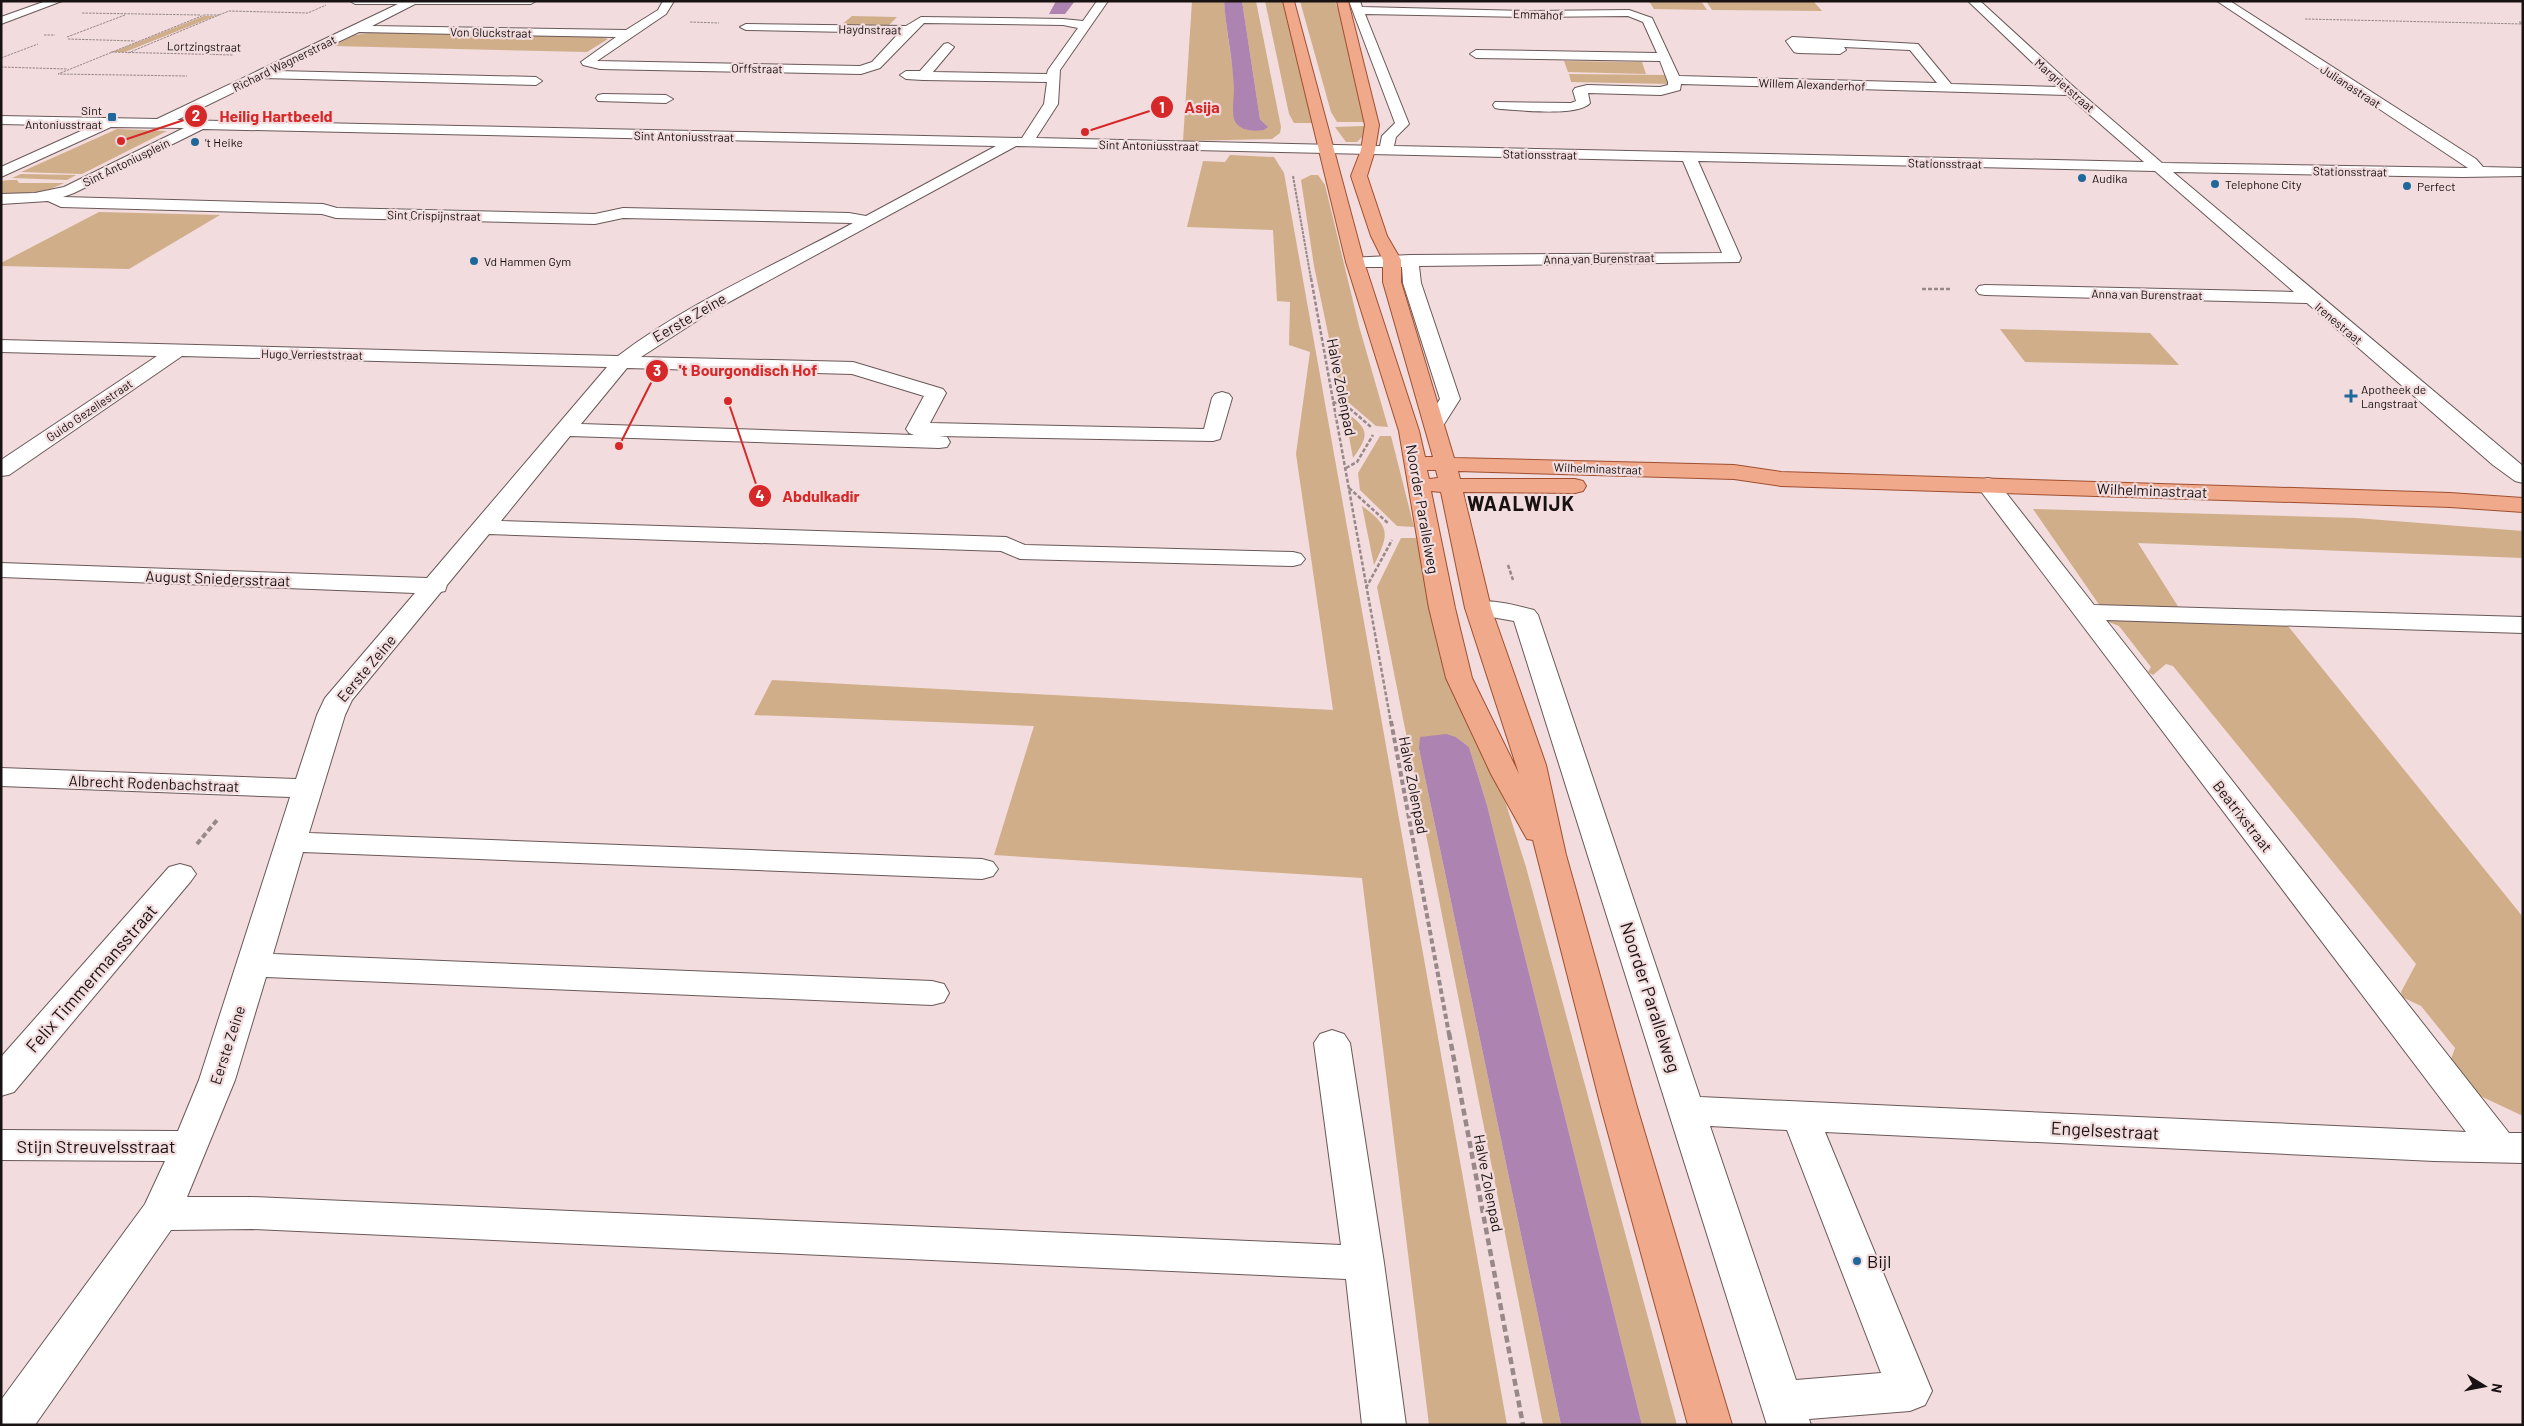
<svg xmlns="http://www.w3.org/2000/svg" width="2524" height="1426" font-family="Barlow,sans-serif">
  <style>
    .green { fill: #d0ae89 }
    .water { fill: #ad83b1 }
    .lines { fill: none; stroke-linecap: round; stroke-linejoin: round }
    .minor-casing { stroke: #6a5858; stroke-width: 2 }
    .major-casing { stroke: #9f4f2f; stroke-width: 2 }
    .path-far4 { stroke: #988889; stroke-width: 1; stroke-dasharray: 2.5 1; stroke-linecap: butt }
    .path-far3 { stroke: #988889; stroke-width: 2; stroke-dasharray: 3 1; stroke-linecap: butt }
    .path-far2 { stroke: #988889; stroke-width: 2.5; stroke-dasharray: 4 2; stroke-linecap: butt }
    .path-far1 { stroke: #988889; stroke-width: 4; stroke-dasharray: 5.5 3; stroke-linecap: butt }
    .path { stroke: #988889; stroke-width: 4.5; stroke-dasharray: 7 4; stroke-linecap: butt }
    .minor { fill: #fff; fill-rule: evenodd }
    .major { fill: #f1a98b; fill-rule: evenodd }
    .poi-dot { fill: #1f689b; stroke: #f2dcdd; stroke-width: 2 }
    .labels { text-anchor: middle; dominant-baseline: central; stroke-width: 4.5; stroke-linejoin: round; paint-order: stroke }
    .far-street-label { font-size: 12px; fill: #191212; stroke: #f2dcdd }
    .far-poi-label { font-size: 12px; fill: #191212; stroke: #f2dcdd; text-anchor: start }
    .street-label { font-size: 15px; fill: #191212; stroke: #f2dcdd }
    .near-street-label { font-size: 18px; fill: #191212; stroke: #f2dcdd }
    .near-poi-label { font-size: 18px; fill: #191212; stroke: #f2dcdd; text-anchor: start }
    .district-label { font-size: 20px; font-weight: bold; letter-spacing: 1px; fill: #191212; stroke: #f2dcdd }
    .leader { fill: none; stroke: #d62828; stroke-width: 2 }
    .callout-dot { fill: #d62828; stroke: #f2dcdd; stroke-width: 2 }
    .mark-label { font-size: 15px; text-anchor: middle; font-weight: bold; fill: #fff }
    .callout-label { font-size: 16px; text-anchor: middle; font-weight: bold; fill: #d62828; stroke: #f2dcdd; stroke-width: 4.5; stroke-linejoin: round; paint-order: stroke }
  </style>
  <rect width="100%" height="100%" fill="#f2dcdd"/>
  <!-- green -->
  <g class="green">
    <path d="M1192 1H1224C1228 46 1235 87 1246 130H1264L1267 126 1260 119 1242 1H1256L1281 127 1280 133 1272 139 1183 141Z"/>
    <polygon points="1265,1 1286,1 1315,123 1294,123 1289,114"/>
    <polygon points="1300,1 1335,1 1355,57 1365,122 1337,122 1331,112"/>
    <polygon points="1649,1 1701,1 1707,10 1654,9"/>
    <polygon points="1706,1 1814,2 1822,11 1712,10"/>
    <polygon points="204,16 215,16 125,52 113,52"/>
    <polygon points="852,16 897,17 887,27 840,26"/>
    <polygon points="376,32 599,36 608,39 587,52 332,46 355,35"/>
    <polygon points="1564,61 1642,62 1646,74 1568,72"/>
    <polygon points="1569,74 1665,75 1670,84 1571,82"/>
    <polygon points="1365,126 1362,137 1357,142 1346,142 1335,127"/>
    <polygon points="117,129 167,131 82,174 21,172"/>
    <polygon points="1230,155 1274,157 1284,173 1507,1425 1429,1425 1362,878 994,855 1034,726 754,715 772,680 1333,710 1296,454 1310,352 1289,345 1290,302 1277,301 1273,230 1187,227 1203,161 1225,162"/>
    <polygon points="21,174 76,175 67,180 12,178"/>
    <polygon points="1311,175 1318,175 1325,185 1359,326 1388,427 1376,426 1341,396 1314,266 1301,180"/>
    <path d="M9 180H17L19 183H64C43 194 25 194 1 193V181Z"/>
    <polygon points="99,212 220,215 129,269 1,266 1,263"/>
    <polygon points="2000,329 2150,333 2179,365 2025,362"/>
    <path d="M1344 410C1367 429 1372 432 1353 458Z"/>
    <polygon points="1380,436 1391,436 1414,527 1397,526 1360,490 1358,473"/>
    <path d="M1362 506C1391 527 1389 534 1374 565Z"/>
    <polygon points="2033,509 2356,518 2523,531 2523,558 2138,543 2179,608 2100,606"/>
    <polygon points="1401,538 1416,538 1451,678 1506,804 1526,867 1677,1425 1642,1425 1487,805 1469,747 1456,737 1419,749 1561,1425 1543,1425 1377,587"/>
    <polygon points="2100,614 2288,626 2523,917 2523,1116 2476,1094 2450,1062 2455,1048 2421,1006 2402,997 2401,992 2416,964 2173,666 2166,664 2153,675 2148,672 2151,667 2119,626 2104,620"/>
  </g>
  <!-- water -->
  <g class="water">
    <polygon points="1056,1 1075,1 1065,14 1049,14"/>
    <path d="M1224 1H1242L1260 119 1268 127 1264 130C1254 131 1243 132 1236 123 1231 116 1234 98 1234 89 1233 60 1226 31 1224 1Z"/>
    <polygon points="1446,734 1456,737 1469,747 1487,805 1642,1425 1561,1425 1419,749 1420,737"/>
  </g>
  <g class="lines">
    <defs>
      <g id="minor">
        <polygon points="46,1 62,1 1,24 1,17"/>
        <path d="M350 1H536L531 4H415L372 26 626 30 658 10 663 1H674L666 14 597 61 860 66 872 62 899 33 746 30 740 27 746 24 906 26 921 17 1063 19 1083 21 1097 1H1108L1060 70 1058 104 1036 138 1380 146 1382 136 1395 123 1349 1H1360L1362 7 1530 11 1629 10 1652 18 1679 76 1937 83 1910 50 1844 47 1846 50 1840 54 1798 53 1794 52 1786 41 1792 37 1918 44 1951 84 2058 87 1968 1H1980L2075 88 2162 163 2468 168 2217 1H2230L2476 159 2483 167 2523 168V176L2462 177 2173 172 2523 466V483L2515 481 2493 465 2307 303 1985 295 1979 294 1976 290 1979 286 1985 285 2294 292 2155 171 1698 161 1741 258 1739 262 1419 266 1421 283 1460 399 1441 429 1434 431 1427 429 1424 425 1440 399 1403 283 1402 267H1355L1349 266 1346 262 1349 258 1410 255 1722 253 1683 161 1016 146 709 313 641 357 853 362 943 389 946 393 930 423 1204 429 1212 398 1215 394 1222 392 1229 394 1232 398 1220 439 1213 441 939 436 947 437 950 442 947 447 939 448 570 436 501 521 1006 537 1025 545 1293 552 1301 554 1305 559 1301 564 1293 566 1020 559 1001 551 489 534 447 585 445 591 441 592 352 700 345 715 309 833 982 859 993 862 998 869 993 876 982 879 303 852 273 954 932 981 944 984 949 993 944 1002 932 1005 266 977 235 1080 187 1197H252L1341 1245 1314 1043 1320 1034 1332 1030 1344 1034 1350 1043 1384 1263 1406 1425H1362L1346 1279 252 1229 171 1230 35 1425H1V1400L145 1204 165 1161 1 1160V1130L178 1131 199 1080 290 797 1 786V768L296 779 317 715 325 698 415 593 1 577V563L427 578 607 367 182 356 9 475 1 476V460L157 356 1 352V340L618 356C689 302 774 266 853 223L623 218 595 224 336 218 322 214 61 207 48 201 1 204V194L35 193 64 187 184 128 111 127 1 177V167L92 126 1 124V116L157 119 398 4H355ZM1365 14 1530 17 1628 16 1643 22 1657 53 1476 50 1470 54 1476 58 1660 61 1668 82V85L1660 87 1587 85 1575 88 1573 91 1576 101 1571 103 1495 102 1493 105 1495 108 1500 109C1519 110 1578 117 1590 103L1588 93 1661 95 1680 90 1681 84 2067 95 2144 162 1394 146 1396 137 1409 124ZM924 23 1063 25 1078 28 1048 70 1047 74 933 72 954 47 948 43 944 44 920 71H906L900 75 906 79 923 80 1047 82 1044 104 1022 138 177 120 263 78 536 85 542 81 536 77 277 71 359 32 616 37 581 62 583 65 600 69 861 74 880 68ZM203 129 996 146 866 216 849 213 623 208 595 214 337 208 323 204 63 197 74 193ZM627 368 852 374 924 396 906 429 909 433 914 435 581 424Z"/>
        <polygon points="603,94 666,95 673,99 666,103 598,101 596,98 598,95"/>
        <path d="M1988 478 1996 480 2094 605 2523 617V633L2106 620 2509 1133H2523V1163L2434 1161 1825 1132 1932 1391 1925 1405 1910 1411 1809 1419 1811 1425H1767L1514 621 1469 613 1465 608 1469 603C1488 598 1515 605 1534 610L1538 615 1700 1097 2466 1132 1980 490 1977 485 1980 480ZM1710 1126 1787 1130 1881 1373 1796 1380Z"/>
        <polygon points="180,864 191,867 196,874 191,881 14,1092 1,1096 1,1057 169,867"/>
      </g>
      <path id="major" d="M1283 1H1294L1364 262 1419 431 1425 457H1433L1383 282V260L1371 236 1351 176 1361 150 1365 125 1337 1H1348L1379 125 1375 150 1367 176 1387 236 1401 260V282L1454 458 1734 465 1781 472 2450 493 2523 498V512L2450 507 1781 486 1734 479 1458 471 1460 479H1575L1583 481 1586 486 1583 491 1575 493 1463 492 1491 608 1546 765 1566 855 1637 1107 1732 1425H1688L1601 1107 1533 840 1527 839 1523 832 1491 774 1446 678 1429 608 1399 431 1346 262ZM1427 470H1436L1438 478 1429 479ZM1431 491 1441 492 1465 608 1519 774 1472 678 1455 608Z"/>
    </defs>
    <!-- minor casing -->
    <use href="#minor" class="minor-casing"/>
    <!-- major casing -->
    <use href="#major" class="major-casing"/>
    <!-- path-far4 -->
    <g class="path-far4">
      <polyline points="82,13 201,15"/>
      <polyline points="219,15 229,11 308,13 326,5"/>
      <polyline points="2305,19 2523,24"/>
      <polyline points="690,22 719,23"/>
      <polyline points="2522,24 2519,22 2523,22"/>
      <polyline points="44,35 55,35"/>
      <polyline points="67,37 125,15"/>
      <polyline points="68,39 135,41"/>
      <polyline points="111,52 233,55"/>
      <polyline points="128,53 219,15 204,15 58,74 187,76"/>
      <polyline points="1,58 38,44"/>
      <polyline points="1,67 67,69"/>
    </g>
    <!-- path-far3 -->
    <polyline class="path-far3" points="1293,176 1311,279"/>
    <!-- path-far2 -->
    <g class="path-far2">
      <polyline points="1311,278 1391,723"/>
      <polyline points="1922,289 1952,289"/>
      <polyline points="1333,402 1348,407 1371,427"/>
      <polyline points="1346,468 1357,462 1373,435"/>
      <polyline points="1349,488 1389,524"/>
      <polyline points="1508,565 1513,580"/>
      <polyline points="1366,588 1392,540"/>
    </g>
    <!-- path-far1 -->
    <g class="path-far1">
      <polyline points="1391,721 1449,1034"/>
      <polyline points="197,844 217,820"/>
    </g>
    <!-- path -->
    <polyline class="path" points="1449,1033 1523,1425"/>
    <!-- minor -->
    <use href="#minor" class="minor"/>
    <!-- major -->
    <use href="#major" class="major"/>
  </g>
  <!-- markers -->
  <g class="poi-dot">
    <rect x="107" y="112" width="10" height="10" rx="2.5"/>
    <circle cx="195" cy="142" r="5"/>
    <circle cx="2082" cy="178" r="5"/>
    <circle cx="2215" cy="184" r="5"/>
    <circle cx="2407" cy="186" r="5"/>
    <circle cx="474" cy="261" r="5"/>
    <path d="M2348.5 388.5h5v5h5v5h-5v5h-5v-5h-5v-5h5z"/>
    <circle cx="1857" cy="1261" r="5"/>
  </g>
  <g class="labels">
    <!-- far-street labels -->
    <g class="far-street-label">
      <text transform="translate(1538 14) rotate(2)">Emmahof</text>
      <text transform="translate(870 29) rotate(1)">Haydnstraat</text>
      <text transform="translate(491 32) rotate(1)">Von Gluckstraat</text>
      <text transform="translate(204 46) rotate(1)">Lortzingstraat</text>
      <text transform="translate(284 63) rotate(-26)">Richard Wagnerstraat</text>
      <text transform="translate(757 68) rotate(1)">Orffstraat</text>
      <text transform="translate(1812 84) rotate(2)">Willem Alexanderhof</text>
      <text transform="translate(2065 85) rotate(41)">Margrietstraat</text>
      <text transform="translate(2351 86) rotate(33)">Julianastraat</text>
      <text transform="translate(684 136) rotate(1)">Sint Antoniusstraat</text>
      <text transform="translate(1149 145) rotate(1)">Sint Antoniusstraat</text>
      <text transform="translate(1540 154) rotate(1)">Stationsstraat</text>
      <text transform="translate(126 162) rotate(-26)">Sint Antoniusplein</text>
      <text transform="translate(1945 163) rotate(1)">Stationsstraat</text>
      <text transform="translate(2350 171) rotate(1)">Stationsstraat</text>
      <text transform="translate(434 215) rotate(1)">Sint Crispijnstraat</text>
      <text transform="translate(1599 258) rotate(-1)">Anna van Burenstraat</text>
      <text transform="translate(2147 294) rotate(1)">Anna van Burenstraat</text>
      <text transform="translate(2339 323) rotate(40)">Irenestraat</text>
      <text transform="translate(312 354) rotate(1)">Hugo Verrieststraat</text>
      <text transform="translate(89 410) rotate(-34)">Guido Gezellestraat</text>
      <text transform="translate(1598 468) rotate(2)">Wilhelminastraat</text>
    </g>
    <!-- far-poi labels -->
    <g class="far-poi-label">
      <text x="102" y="110" text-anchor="end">Sint<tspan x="102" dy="14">Antoniusstraat</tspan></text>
      <text x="205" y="142">'t Heike</text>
      <text x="2092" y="178">Audika</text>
      <text x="2225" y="184">Telephone City</text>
      <text x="2417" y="186">Perfect</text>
      <text x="484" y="261">Vd Hammen Gym</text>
      <text x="2361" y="389">Apotheek de<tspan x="2361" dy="14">Langstraat</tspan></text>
    </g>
    <!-- street labels -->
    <g class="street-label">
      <text transform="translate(689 317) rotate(-30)">Eerste Zeine</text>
      <text transform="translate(1342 387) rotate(79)">Halve Zolenpad</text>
      <text transform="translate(2152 490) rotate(2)">Wilhelminastraat</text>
      <text transform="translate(1423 509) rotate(80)">Noorder Parallelweg</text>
      <text transform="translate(218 578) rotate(2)">August Sniedersstraat</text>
      <text transform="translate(366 668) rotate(-50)">Eerste Zeine</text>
      <text transform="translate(154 783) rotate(2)">Albrecht Rodenbachstraat</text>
      <text transform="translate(1414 785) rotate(79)">Halve Zolenpad</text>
      <text transform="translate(2243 816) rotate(52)">Beatrixstraat</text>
      <text transform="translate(227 1045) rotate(-72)">Eerste Zeine</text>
      <text transform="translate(1489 1183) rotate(79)">Halve Zolenpad</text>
    </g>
    <!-- near-street labels -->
    <g class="near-street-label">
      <text transform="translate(91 978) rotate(-49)">Felix Timmermansstraat</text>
      <text transform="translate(1651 997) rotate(72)">Noorder Parallelweg</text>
      <text transform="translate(2105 1130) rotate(3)">Engelsestraat</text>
      <text x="96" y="1146">Stijn Streuvelsstraat</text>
    </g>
    <!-- near-poi labels -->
    <g class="near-poi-label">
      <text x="1867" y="1261">Bijl</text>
    </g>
    <!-- district labels -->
    <g class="district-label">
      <text x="1521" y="503">WAALWIJK</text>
    </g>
  </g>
  <!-- callouts -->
  <path class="leader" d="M1085 132L1162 107M121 141L196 116M619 446L657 371M728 401L760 496"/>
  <g class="callout-dot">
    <circle cx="1085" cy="132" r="5"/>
    <circle cx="121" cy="141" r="5"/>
    <circle cx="619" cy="446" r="5"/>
    <circle cx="728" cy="401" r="5"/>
    <circle cx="1162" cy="107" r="12"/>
    <circle cx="196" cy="116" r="12"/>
    <circle cx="657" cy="371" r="12"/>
    <circle cx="760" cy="496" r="12"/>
  </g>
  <g class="mark-label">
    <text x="1162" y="113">1</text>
    <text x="196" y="121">2</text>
    <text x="657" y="376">3</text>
    <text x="760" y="501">4</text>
  </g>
  <g class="callout-label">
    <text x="1202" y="113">Asija</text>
    <text x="276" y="122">Heilig Hartbeeld</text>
    <text x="748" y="376">'t Bourgondisch Hof</text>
    <text x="821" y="502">Abdulkadir</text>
  </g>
  <!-- border -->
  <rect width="2524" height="1426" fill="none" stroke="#191212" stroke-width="5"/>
  <!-- north arrow -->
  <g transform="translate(2484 1386) rotate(100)" stroke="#f2dcdd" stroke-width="4" paint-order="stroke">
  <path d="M0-4L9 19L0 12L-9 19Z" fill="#191212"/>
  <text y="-8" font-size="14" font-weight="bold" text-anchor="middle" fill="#191212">N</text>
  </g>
</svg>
